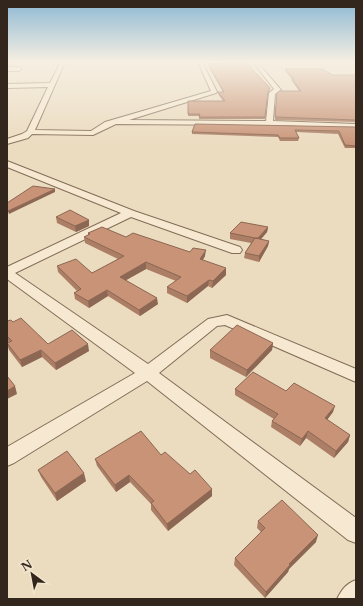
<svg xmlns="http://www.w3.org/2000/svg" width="363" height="606" font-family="'Libre Baskerville',serif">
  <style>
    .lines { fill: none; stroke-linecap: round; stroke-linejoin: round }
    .street-casing { stroke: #826c58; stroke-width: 2 }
    .street { fill: #f7e9d1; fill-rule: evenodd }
    .wall { fill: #ac7e65 }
    .shaded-wall { fill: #8c6753 }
    .building { fill: #c89376; stroke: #8c6753 }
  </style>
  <rect width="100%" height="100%" fill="#ebdbbf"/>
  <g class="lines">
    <defs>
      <g id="street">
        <polygon points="61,62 65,62 35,130 91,131 105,122 211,91 198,62 202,62 217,92 216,93 129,120 266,121 269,93 274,89 253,62 257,62 281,90 275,94 273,121 356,124 356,128 269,125 116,124 93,135 32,134 28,138 7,144 7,139 22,134 27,131 48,87 7,88 7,84 50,83"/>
        <polygon points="7,67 19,67 22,69 19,71 7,71"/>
        <polygon points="7,161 134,211 240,247 242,250 240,253 232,253 131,217 15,273 148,364 208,319 227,315 356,369 356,382 225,325 217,326 159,373 356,518 356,543 348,540 147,381 14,463 7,466 7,447 135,373 7,279 7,267 121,213 7,167"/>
        <path d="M356 580V599H337C342 589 346 584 356 580Z"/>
      </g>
    </defs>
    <!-- street casing -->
    <use href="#street" class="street-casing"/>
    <!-- street -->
    <use href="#street" class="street"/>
  </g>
  <!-- wall -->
  <g class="wall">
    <polygon points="218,62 247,62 252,69 270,88 270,90 268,93 265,119 199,119 199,116 188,116 188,101 223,101 218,94 218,92 223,92 208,66 208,64 220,64"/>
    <polygon points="285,69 333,75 356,75 356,122 275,120 277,93 299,91 292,81 292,79 285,71"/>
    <polygon points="356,127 356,148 345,148 338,134 296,132 299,138 298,141 280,141 278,137 192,134 192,132"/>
    <polygon points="56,217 89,220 89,226 76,232 57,223"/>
    <polygon points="268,227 267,232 261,239 269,241 268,246 259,262 244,258 245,253 251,243 230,239 230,233"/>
    <polygon points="88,233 126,237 190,252 205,256 203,260 226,275 212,288 208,286 187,303 167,293 167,287 176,281 146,269 126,280 158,304 140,316 108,296 89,308 75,299 74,293 77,291 58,272 57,266 92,273 118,259 85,243 84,237 88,235"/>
    <polygon points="7,321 13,322 48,344 89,351 56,370 42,357 22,367 9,350 7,344 9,342 7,341"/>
    <polygon points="273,343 272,350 246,377 210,358 210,350"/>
    <polygon points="235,389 286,391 333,412 327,420 350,435 348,442 334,458 306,438 300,446 271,427 272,421 274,419 235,395"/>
    <polygon points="95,459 190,474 212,489 212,496 168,531 151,510 151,504 130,482 116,492 97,466"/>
    <polygon points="38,470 86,481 57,501 41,477"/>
    <polygon points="258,521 316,542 289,569 288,572 265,598 234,565 235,558 261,532 257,528"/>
  </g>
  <!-- shaded-wall -->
  <g class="shaded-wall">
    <polygon points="55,189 55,192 9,214 8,211"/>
    <polygon points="89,220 89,226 76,232 75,226"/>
    <polygon points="268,227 267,232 257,244 258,238"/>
    <polygon points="269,241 268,246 259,262 259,256"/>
    <polygon points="206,250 205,256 199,265 200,259"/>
    <polygon points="146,262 146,269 121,283 120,277"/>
    <polygon points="226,268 226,275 212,288 213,281"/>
    <polygon points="209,280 208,286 187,303 187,296"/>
    <polygon points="107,290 108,296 89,308 88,301"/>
    <polygon points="157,298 158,304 140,316 139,310"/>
    <polygon points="273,343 272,350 246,377 247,370"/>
    <polygon points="88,344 89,351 56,370 55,363"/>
    <polygon points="41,350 42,357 22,367 20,360"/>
    <polygon points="15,386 17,394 7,399 7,391"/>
    <polygon points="335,406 333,412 323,425 325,418"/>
    <polygon points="308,431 306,438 300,446 302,439"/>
    <polygon points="350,435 348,442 334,458 336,451"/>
    <polygon points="84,473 86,481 57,501 55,493"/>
    <polygon points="129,475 130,482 116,492 115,485"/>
    <polygon points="212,489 212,496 168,531 167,524"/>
    <polygon points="318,535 316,542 289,569 288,572 265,598 266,592 289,564"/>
  </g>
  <!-- building -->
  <g class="building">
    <polygon points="219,62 247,62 251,66 252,69 270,88 268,91 265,117 199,117 200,114 188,114 188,101 225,101 218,92 224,92 208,64 221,64"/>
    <polygon points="285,69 322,69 333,75 356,75 356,120 275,117 277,93 279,91 301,91 292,79 294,79"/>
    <polygon points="195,124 356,127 356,146 345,145 339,131 295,130 299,138 280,138 278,135 192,132"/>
    <polygon points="33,186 55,189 8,211 7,210 7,203"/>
    <polygon points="70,210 89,220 75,226 56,217"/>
    <polygon points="241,222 268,227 258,238 255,238 269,241 259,256 245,253 255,238 230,233"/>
    <polygon points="102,227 126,237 133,233 190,252 193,248 206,250 200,259 226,268 213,281 209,280 187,296 167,287 181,277 146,262 120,277 157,298 139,310 107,290 88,301 74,293 81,289 57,266 76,259 92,273 124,256 84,237 90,234 88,233"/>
    <polygon points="21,318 48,344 72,330 88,344 55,363 41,350 20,360 7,343 12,341 7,336 7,321 11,320 13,322"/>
    <polygon points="237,325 273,343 247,370 210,350"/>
    <polygon points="253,372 286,391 294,383 335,406 325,418 350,435 336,451 308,431 302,439 272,421 278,414 235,389"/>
    <polygon points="7,376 15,386 7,391"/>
    <polygon points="141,431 161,455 165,452 190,474 195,470 212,489 167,524 151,503 154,501 129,475 115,485 95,459"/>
    <polygon points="67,451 84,473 55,493 38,470"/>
    <polygon points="282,500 318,535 289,564 290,565 266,592 235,558 265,528 258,521"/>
  </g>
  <!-- sky -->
  <linearGradient id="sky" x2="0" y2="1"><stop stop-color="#8cb8d3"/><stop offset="0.42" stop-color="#f6efe2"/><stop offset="1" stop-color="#f6efe2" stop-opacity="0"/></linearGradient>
  <rect width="363" height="147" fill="url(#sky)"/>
  <!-- border -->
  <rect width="363" height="606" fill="none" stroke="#33261c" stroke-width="16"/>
  <!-- north arrow -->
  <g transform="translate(32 574) rotate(328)" stroke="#f3e6ce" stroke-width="3" paint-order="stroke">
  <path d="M0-3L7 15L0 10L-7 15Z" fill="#33261c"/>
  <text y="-6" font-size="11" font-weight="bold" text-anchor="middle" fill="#33261c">N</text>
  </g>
</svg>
